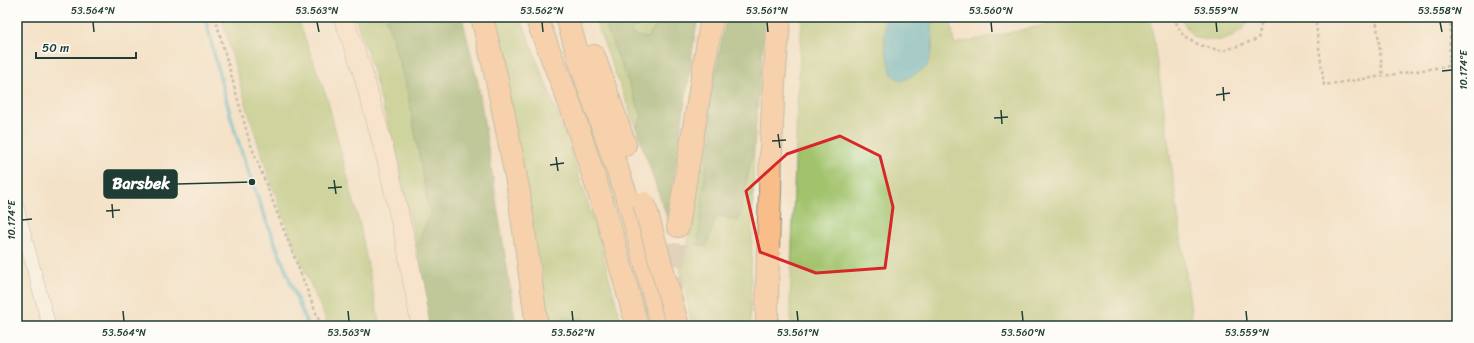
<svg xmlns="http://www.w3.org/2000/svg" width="1474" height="343" font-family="Sriracha,sans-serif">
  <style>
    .green { fill: #a2c36c; stroke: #608050 }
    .forest { fill: #81a960; stroke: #50734a }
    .water { fill: #49b2c7; stroke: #34787e }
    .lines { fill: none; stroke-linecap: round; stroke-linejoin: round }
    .stream { stroke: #49b2c7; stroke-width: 4 }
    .building { fill: #c292ce }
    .highway-tunnel { stroke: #c9c1aa; stroke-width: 22; stroke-dasharray: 22 11; stroke-linecap: butt }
    .street-casing { stroke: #8a907e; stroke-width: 14 }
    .secondary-casing { stroke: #8a907e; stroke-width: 20 }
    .highway-casing { stroke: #8a907e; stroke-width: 24 }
    .path { stroke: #8a907e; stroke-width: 2.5; stroke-dasharray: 3 3; stroke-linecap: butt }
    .street { stroke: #fff; stroke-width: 13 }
    .secondary { stroke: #fce5d0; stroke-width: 19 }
    .highway { stroke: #f8bd89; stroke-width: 22 }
    .highway-bridge-casing { stroke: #8a907e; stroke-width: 24; stroke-linecap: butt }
    .highway-bridge { stroke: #f8bd89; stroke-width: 22 }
    .marked { fill: none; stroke: #d62828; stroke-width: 3; stroke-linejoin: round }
    .ticks { fill: none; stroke: #1f3d34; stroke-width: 1.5 }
    .leader { fill: none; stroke: #1f3d34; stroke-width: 1.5 }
    .callout-dot { fill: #1f3d34; stroke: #fdfcf7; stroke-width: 1.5 }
    .callout { fill: #1f3d34; stroke: #1f3d34; stroke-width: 1.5 }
    .callout-label { font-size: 16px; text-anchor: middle; font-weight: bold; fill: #fff }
    .neatline { fill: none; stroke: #1f3d34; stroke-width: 1.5 }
    .ticks-label { font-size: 10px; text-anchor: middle; fill: #1f3d34 }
  </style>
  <rect width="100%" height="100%" fill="#fdfcf7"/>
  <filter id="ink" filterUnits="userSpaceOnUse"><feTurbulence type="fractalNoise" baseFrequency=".025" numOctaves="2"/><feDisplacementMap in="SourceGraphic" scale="8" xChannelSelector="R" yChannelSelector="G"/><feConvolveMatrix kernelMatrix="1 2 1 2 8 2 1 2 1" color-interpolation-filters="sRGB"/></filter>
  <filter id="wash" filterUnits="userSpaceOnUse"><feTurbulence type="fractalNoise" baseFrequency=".012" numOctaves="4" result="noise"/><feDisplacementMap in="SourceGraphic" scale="16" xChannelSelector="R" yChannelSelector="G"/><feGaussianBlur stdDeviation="0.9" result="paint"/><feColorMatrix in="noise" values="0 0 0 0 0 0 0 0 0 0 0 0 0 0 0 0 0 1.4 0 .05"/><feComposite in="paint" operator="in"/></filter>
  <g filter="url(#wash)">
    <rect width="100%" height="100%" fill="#f4e2c8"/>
    <!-- green -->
    <g class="green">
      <path d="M222 17H297L327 98 360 226 380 326H329C283 226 249 124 222 17Z"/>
      <polygon points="355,17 386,17 407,89 430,215 416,246 398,162 371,64"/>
      <polygon points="489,17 520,17 565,133 596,228 622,326 586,326 584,320 564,317 556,326 547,326"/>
      <polygon points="594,17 602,17 642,116 636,128"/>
      <polygon points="625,17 662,17 647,38 633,35"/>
      <polygon points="802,17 885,17 885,47 932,51 932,17 950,17 954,44 1085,17 1150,17 1163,102 1193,326 791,326 790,302 797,108"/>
      <path d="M1180 17H1251C1236 43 1219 43 1193 37Z"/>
      <polygon points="706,116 713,136 707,156 706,246 717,215 738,221 754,147 750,326 692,326 678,257 686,257"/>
    </g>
    <!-- forest -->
    <g class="forest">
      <polygon points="386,17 462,17 478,83 516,326 429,326 416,246 430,215 407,89"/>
      <polygon points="602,17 625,17 633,35 647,38 662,17 699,17 695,34 668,220 636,128 642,116"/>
      <polygon points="726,17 766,17 754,147 738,221 717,215 706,246 698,245 707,156 713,136 706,116"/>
      <polygon points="564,317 584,320 586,326 556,326"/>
    </g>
    <!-- water -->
    <polygon class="water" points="885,17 932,17 932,51 926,68 902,81 892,75 885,47"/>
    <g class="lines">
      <!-- stream -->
      <path class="stream" d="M205 17C216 60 226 104 240 147 259 207 285 267 308 326"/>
    </g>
    <g id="blocks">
      <!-- building -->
      <polygon class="building" points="628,17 653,17 632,26"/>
    </g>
  </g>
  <g filter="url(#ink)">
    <use href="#blocks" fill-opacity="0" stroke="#8a907e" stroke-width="1"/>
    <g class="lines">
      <!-- highway-tunnel -->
      <polyline class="highway-tunnel" points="670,298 678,226"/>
      <defs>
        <polyline id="street" points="17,207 49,326"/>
        <polyline id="secondary" points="343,17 362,70 387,161 406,245 421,326"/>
        <g id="highway">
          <polyline points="482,17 497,80 518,187 537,326"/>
          <polyline points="536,17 571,107 608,220 637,326"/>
          <polyline points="567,17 579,59 631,209 662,326"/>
          <polyline points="594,56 625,145"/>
          <polyline points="678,226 712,17"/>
          <path d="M767 326C767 281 768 237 770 193 771 134 773 75 780 17"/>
        </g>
      </defs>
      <!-- street casing -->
      <use href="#street" class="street-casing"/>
      <!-- secondary casing -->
      <use href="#secondary" class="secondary-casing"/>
      <!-- highway casing -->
      <use href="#highway" class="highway-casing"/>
      <!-- path -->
      <g class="path">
        <polyline points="215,17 249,140 321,326"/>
        <polyline points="1173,17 1184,37 1199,45 1223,51 1258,39 1263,17"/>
        <polyline points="1315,17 1324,85 1449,66 1451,17"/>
        <polyline points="1376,17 1383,77"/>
      </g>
      <!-- street -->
      <use href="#street" class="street"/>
      <!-- secondary -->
      <use href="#secondary" class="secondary"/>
      <!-- highway -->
      <use href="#highway" class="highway"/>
      <defs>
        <polyline id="highway-bridge" points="644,203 678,326"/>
      </defs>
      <!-- highway-bridge casing -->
      <use href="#highway-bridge" class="highway-bridge-casing"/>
      <!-- highway-bridge -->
      <use href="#highway-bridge" class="highway-bridge"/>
    </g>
  </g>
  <!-- marked area -->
  <path d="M0 0H1474V343H0ZM840 136 880 156 893 207 885 268 816 273 760 252 746 191 787 154Z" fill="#f4e2c8" fill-opacity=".55" fill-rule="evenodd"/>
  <path class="marked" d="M840 136 880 156 893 207 885 268 816 273 760 252 746 191 787 154Z"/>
  <!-- ticks -->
  <path class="ticks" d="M93 22 94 32M317 22 319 32M542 22 543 32M767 22 768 32M991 22 992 32M1216 22 1217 32M1440 22 1442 32M1442 71 1452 70M1223 87 1224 101M1216 95 1230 93M1001 110 1002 124M994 118 1008 117M778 134 780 148M772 141 786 140M556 157 558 171M550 165 564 163M334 180 336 194M328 188 342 187M112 204 113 218M106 211 120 210M22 220 32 219M123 311 124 321M348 311 349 321M572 311 573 321M797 311 798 321M1022 311 1023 321M1246 311 1247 321"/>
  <!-- callouts -->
  <path class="leader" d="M252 182L177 184"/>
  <circle class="callout-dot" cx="252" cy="182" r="4"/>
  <rect class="callout" x="104" y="170" width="73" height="28" rx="4"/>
  <g class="callout-label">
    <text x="141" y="189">Barsbek</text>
  </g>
  <!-- margin -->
  <rect width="1474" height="343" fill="none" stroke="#fdfcf7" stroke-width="44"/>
  <!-- scale -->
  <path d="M36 52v6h100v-6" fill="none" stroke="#1f3d34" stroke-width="2"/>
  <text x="42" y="52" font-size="12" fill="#1f3d34" stroke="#fdfcf7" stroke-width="3" paint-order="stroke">50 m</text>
  <rect x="22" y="22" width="1430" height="299" class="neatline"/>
  <g class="ticks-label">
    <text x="93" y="14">53.564°N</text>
    <text x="317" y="14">53.563°N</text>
    <text x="542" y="14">53.562°N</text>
    <text x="767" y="14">53.561°N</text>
    <text x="991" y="14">53.560°N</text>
    <text x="1216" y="14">53.559°N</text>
    <text x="1440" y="14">53.558°N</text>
    <text transform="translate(1463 70) rotate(-90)" y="4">10.174°E</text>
    <text transform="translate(11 220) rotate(-90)" y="4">10.174°E</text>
    <text x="124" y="336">53.564°N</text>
    <text x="349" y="336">53.563°N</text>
    <text x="573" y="336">53.562°N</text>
    <text x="798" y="336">53.561°N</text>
    <text x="1023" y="336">53.560°N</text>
    <text x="1247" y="336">53.559°N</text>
  </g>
</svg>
